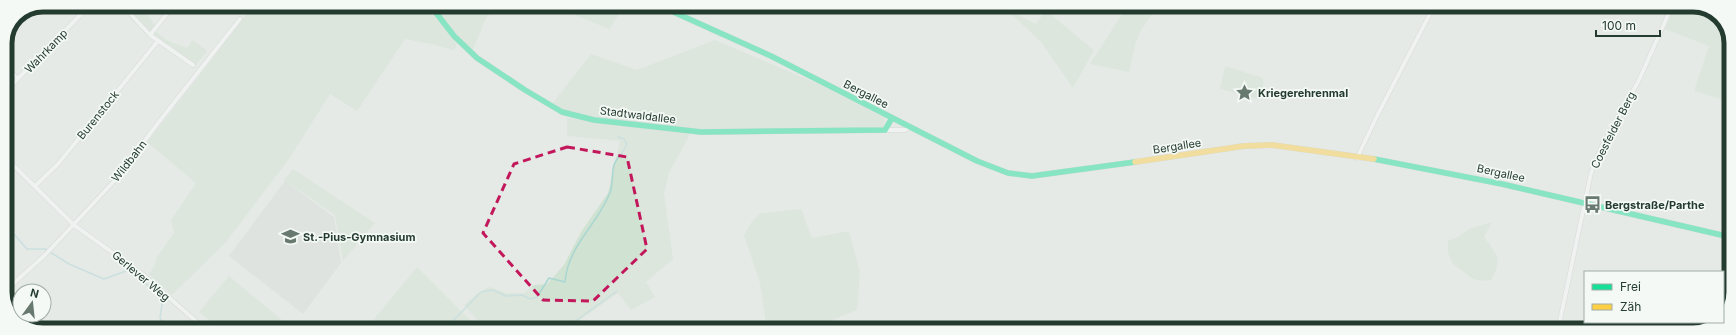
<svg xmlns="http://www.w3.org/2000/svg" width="1736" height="335" font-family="Inter,sans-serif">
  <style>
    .built { fill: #d4dbd6 }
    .green { fill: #d0e2d1 }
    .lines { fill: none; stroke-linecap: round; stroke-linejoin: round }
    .stream { stroke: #aad6d2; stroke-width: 1.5 }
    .street-casing { stroke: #c2c7c4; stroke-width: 5 }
    .fast-casing { stroke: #c2c8c4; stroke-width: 6 }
    .slow-casing { stroke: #c2c8c4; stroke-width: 6 }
    .street { stroke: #fbfcfb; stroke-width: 4 }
    .fast { stroke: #16e098; stroke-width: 5.5 }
    .slow { stroke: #ffcf43; stroke-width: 5.5 }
    .marked { fill: none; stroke: #c2185b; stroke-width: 3; stroke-dasharray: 8 5; stroke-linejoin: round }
    .labels { text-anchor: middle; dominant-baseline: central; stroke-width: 3.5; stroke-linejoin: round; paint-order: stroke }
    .street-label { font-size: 11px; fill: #243c30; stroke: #f4f9f5 }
    .poi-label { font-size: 11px; font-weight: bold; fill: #243c30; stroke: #f4f9f5; text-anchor: start }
    .rim { fill: none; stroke: #243c30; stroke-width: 5 }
  </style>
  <rect width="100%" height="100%" fill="#e5eae7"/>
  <!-- built -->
  <polygon class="built" points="285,181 334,217 341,263 303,314 229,256"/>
  <!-- green -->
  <g class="green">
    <polygon points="125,5 140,5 157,28 155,31 168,41 187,48 193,40 207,51 196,65 160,41"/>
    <polygon points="253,5 427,5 457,45 454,50 431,44 405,39 357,111 330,94 289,159 226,242 172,295 149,274 154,267 157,257 174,233 171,220 196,183 147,142 200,75"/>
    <polygon points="432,5 499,5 486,18 472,52 455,35"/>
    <polygon points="551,5 625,5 609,29"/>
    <polygon points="1039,5 1048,5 1045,10 1094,50 1073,88 1041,42 1006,9 1036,24 1043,14 1042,8"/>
    <polygon points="1128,5 1158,5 1140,32 1135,45 1129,72 1090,64"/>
    <polygon points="1675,6 1700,6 1721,18 1731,38 1731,102 1694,91 1709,46 1665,29"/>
    <polygon points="715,40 818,84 885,118 883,128 691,130 595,119 567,112 552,104 591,54 637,70"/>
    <polygon points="1225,66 1263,78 1263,100 1220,89"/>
    <polygon points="567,118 690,134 669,173 664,193 673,259 646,282 655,297 631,310 618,293 566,330 485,329 464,305 478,293 487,288 490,287 506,293 524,293 534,285 547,284 564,265 581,232 608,193 620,141 567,136"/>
    <polygon points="293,169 375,223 343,261 335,215 284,180"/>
    <polygon points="801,209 812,238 849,231 860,272 857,310 807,330 767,330 760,283 744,235 753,220 761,213"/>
    <path d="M1492 222 1484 237C1497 255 1503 258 1491 280L1481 281 1473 279 1453 264 1448 253V241L1458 237 1469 229Z"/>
    <polygon points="417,267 479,329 366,329"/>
    <polygon points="229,276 283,321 276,329 221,329 199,312"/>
  </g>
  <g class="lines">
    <!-- stream -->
    <g class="stream">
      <polyline points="5,224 27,249 45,249 69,264 104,279 129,270 159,295 162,305 160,318 168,329"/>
      <path d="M445 329 481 292 493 290 506 296 522 295 530 299 537 297 549 278 565 282C568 246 596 226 609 195 614 186 611 175 614 165 616 158 624 152 627 144L624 139 618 137"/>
      <polyline points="563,330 617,291"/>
    </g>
    <defs>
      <g id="street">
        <polyline points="70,5 80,15"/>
        <polyline points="122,5 150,35 193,65"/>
        <polyline points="150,35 174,5"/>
        <polyline points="5,65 18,79"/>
        <polyline points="5,92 90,5"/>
        <polyline points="885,130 905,130 910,127"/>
        <polyline points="5,157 74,225 141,273 205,329"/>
        <polyline points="1357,158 1378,114 1434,6"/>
        <polyline points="35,186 58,164 158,41"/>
        <polyline points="5,291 45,255 117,178 158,123 240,19"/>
        <polyline points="1558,330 1591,173 1601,148 1639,80 1672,6"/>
      </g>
      <g id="fast">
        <polyline points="430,5 454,36 477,58 525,90 562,112 594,120 701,132 885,130 892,118"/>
        <polyline points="658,5 771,56 977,161 1008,173 1032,176 1135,162"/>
        <polyline points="1374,159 1502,184 1730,237"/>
        <polyline points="7,299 20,314"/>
      </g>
      <g id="slow">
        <polyline points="1135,162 1244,146 1272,145 1374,159"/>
        <polyline points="21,315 31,326"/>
      </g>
    </defs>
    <!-- street casing -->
    <use href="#street" class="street-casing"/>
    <!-- fast casing -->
    <use href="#fast" class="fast-casing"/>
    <!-- slow casing -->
    <use href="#slow" class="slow-casing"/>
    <!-- street -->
    <use href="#street" class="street"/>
    <!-- fast -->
    <use href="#fast" class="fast"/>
    <!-- slow -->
    <use href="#slow" class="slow"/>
  </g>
  <!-- marked area -->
  <path d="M0 0H1736V335H0ZM567 147 627 157 647 249 593 301 543 300 483 233 514 164Z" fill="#e5eae7" fill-opacity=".55" fill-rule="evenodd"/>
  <path class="marked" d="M567 147 627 157 647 249 593 301 543 300 483 233 514 164Z"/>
  <!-- icons -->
  <defs>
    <symbol id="sight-bare" viewBox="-9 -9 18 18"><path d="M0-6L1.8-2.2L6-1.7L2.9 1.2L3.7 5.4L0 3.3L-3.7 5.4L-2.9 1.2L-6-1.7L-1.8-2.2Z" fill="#687970" stroke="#f4f9f5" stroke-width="2.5" paint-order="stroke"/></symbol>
    <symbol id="bus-bare" viewBox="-9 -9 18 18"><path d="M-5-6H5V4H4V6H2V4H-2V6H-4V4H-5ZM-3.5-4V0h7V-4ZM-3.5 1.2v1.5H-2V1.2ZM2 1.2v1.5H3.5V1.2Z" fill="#687970" stroke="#f4f9f5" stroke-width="2.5" paint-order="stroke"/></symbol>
    <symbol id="school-bare" viewBox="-9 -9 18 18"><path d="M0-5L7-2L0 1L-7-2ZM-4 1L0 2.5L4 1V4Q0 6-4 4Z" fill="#687970" stroke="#f4f9f5" stroke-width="2.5" paint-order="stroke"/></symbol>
  </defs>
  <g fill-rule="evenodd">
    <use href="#sight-bare" x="1232" y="80" width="25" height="25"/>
    <use href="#bus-bare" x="1580" y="192" width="25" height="25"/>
    <use href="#school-bare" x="278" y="224" width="25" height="25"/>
  </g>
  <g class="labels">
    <!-- street labels -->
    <g class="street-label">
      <text transform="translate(46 51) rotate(-46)">Wahrkamp</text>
      <text transform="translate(866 94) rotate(27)">Bergallee</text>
      <text transform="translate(98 115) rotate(-51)">Burenstock</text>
      <text transform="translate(638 115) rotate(7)">Stadtwaldallee</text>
      <text transform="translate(1613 130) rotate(-63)">Coesfelder Berg</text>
      <text transform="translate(1177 146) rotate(-9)">Bergallee</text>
      <text transform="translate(129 161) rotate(-52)">Wildbahn</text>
      <text transform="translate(1501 173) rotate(12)">Bergallee</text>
      <text transform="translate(141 276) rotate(40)">Gerlever Weg</text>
    </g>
    <!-- poi labels -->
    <g class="poi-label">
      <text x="1258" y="93">Kriegerehrenmal</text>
      <text x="1605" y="205">Bergstraße/Parthe</text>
      <text x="303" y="237">St.-Pius-Gymnasium</text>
    </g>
  </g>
  <!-- crop -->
  <path d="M0 0H1736V335H0ZM43 12H1693A31 31 0 0 1 1724 43V292A31 31 0 0 1 1693 323H43A31 31 0 0 1 12 292V43A31 31 0 0 1 43 12Z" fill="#f4f9f5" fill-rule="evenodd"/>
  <path class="rim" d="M43 12H1693A31 31 0 0 1 1724 43V292A31 31 0 0 1 1693 323H43A31 31 0 0 1 12 292V43A31 31 0 0 1 43 12Z"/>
  <!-- legend -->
  <rect x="1584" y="271" width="140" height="52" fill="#f4f9f5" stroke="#a1ada6"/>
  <rect x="1592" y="284" width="20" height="6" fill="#16e098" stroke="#a1ada6"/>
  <text x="1620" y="291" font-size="12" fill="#243c30">Frei</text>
  <rect x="1592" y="304" width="20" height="6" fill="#ffcf43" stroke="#a1ada6"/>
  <text x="1620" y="311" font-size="12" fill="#243c30">Zäh</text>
  <!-- north arrow -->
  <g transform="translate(32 303) rotate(15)"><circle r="19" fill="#f4f9f5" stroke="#a1ada6"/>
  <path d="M0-3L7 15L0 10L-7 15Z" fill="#687970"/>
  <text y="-6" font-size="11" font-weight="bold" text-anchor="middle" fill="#243c30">N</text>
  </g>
  <!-- scale -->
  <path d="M1596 30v6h64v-6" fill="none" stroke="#243c30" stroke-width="2"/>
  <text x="1602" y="30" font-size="12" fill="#243c30" stroke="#f4f9f5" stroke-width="3" paint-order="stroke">100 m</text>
</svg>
